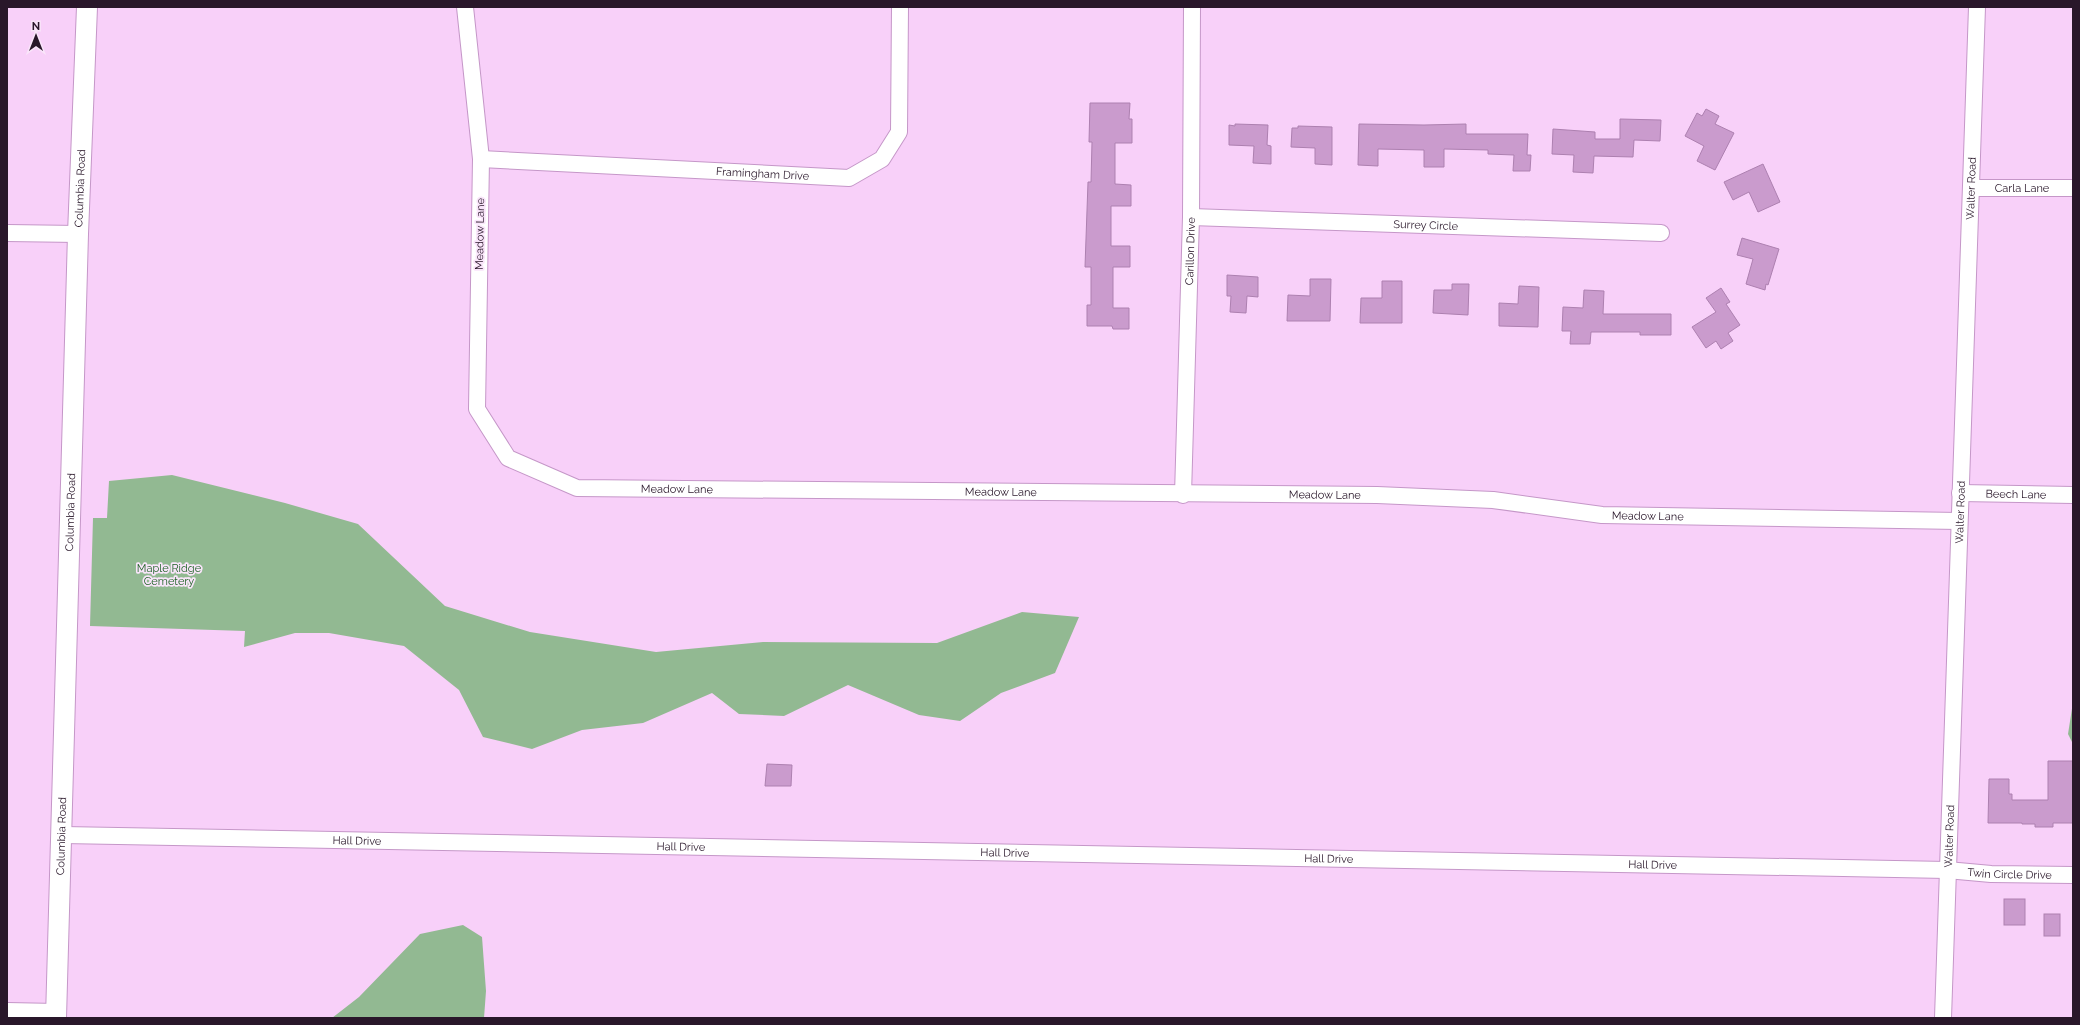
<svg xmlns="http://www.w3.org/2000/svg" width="2080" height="1025" font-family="Raleway,sans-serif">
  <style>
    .green { fill: #92b992 }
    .building { fill: #ca9bcd; stroke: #ad80b0 }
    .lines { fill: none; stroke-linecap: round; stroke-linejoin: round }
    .minor-casing { stroke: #c597c8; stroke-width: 18 }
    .major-casing { stroke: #c597c8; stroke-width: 22 }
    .minor { stroke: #fff; stroke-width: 16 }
    .major { stroke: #fff; stroke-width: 20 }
    .labels { text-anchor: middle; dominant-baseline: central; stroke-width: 3.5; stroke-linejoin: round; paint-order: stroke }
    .street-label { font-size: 11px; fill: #29172a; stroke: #f9e5fa }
    .park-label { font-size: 11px; fill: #1e6325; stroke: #f9e5fa }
  </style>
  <rect width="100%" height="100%" fill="#f8d0f9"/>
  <!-- green -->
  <g class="green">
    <polygon points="172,475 285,503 358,524 445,606 530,632 656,652 763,642 937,643 1022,612 1079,617 1055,673 1001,693 960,721 919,715 848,685 784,716 739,714 712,693 643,723 582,730 532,749 483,737 459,690 404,646 329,633 295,633 244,647 245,631 90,626 93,518 107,518 109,481"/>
    <polygon points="2073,702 2073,744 2068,734"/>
    <polygon points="463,925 482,937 486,991 484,1018 332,1018 359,997 420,934"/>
  </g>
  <!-- building -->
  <g class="building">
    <polygon points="1090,103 1130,103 1129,119 1132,119 1132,143 1115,143 1115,184 1131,185 1131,206 1111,206 1111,246 1130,246 1130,267 1113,267 1113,308 1129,308 1129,329 1113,329 1112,326 1087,326 1087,305 1091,305 1091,267 1085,267 1088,182 1091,182 1092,142 1089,142"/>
    <polygon points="1706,109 1719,116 1715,124 1734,133 1715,170 1697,161 1704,146 1685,136 1697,113 1702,116"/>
    <polygon points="1620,119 1661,120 1660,141 1634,140 1633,157 1594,156 1593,173 1573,172 1574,155 1552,154 1553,129 1595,132 1595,139 1620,139"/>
    <polygon points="1235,124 1268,125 1267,145 1271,146 1271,164 1253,163 1254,146 1229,145 1229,125 1235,126"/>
    <polygon points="1359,124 1424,125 1466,124 1466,134 1528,134 1527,155 1531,155 1530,171 1513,171 1514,155 1488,154 1488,150 1444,149 1444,167 1424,167 1424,150 1378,149 1378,166 1358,165"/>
    <polygon points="1298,126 1332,127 1332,165 1315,164 1315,148 1291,147 1292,128 1298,128"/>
    <polygon points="1763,164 1780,202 1758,212 1749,192 1733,200 1724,182"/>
    <polygon points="1742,238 1779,249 1768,285 1766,284 1765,290 1746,284 1753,259 1737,255"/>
    <polygon points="1227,275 1258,277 1258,297 1247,296 1246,313 1230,312 1231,296 1227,296"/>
    <polygon points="1310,279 1331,279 1330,321 1287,321 1288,295 1310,296"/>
    <polygon points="1382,281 1402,281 1402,323 1360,323 1361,298 1382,298"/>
    <polygon points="1452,284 1469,284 1468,315 1433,313 1434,290 1452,290"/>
    <polygon points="1519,286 1539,287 1538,327 1499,326 1499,303 1518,304"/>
    <polygon points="1721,288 1730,302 1726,304 1740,325 1728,333 1733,341 1721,349 1716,341 1706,348 1692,327 1716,312 1706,298"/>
    <polygon points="1584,290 1604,291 1603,314 1671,314 1671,335 1640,335 1640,332 1591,332 1590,344 1570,344 1571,331 1562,331 1563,307 1583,308"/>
    <polygon points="2048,761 2073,761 2073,823 2053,823 2053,827 2035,827 2035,824 2022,824 2022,823 1988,823 1989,779 2009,779 2009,794 2012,794 2012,800 2048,800"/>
    <polygon points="767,764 792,765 791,786 765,786"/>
    <rect x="2004" y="899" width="21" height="26"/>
    <rect x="2044" y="914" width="16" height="22"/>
  </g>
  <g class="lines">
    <defs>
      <g id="minor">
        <path id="s1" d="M465 7 481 159 477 409 508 458 577 488 1377 495 1493 500 1602 515 1959 521"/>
        <path id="s2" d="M481 159 849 178 882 159 899 132 900 7"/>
        <path id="s3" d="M1971 188H2073"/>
        <path id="s4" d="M1191 217 1661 233"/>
        <polyline points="7,233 78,234"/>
        <path id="s5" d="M1960 493 2073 495"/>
        <path id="s6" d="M1183 495 1191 217 1192 7"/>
        <path id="s7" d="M63 835 1947 870 1991 874 2073 875"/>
        <polyline points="7,1011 57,1012"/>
        <path id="s8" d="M1943 1018 1977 7"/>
      </g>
      <g id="major">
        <path id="s9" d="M56 1018 78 234 87 7"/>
      </g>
    </defs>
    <!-- minor casing -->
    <use href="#minor" class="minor-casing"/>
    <!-- major casing -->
    <use href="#major" class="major-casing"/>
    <!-- minor -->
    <use href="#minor" class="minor"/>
    <!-- major -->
    <use href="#major" class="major"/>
  </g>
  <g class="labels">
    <!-- street labels -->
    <g class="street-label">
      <text stroke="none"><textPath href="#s2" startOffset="282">Framingham Drive</textPath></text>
      <text stroke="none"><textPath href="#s3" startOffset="51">Carla Lane</textPath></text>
      <text stroke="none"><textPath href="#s9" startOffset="830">Columbia Road</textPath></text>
      <text stroke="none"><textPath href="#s8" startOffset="830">Walter Road</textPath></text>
      <text stroke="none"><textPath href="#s4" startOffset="235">Surrey Circle</textPath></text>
      <text transform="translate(480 234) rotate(-89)">Meadow Lane</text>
      <text stroke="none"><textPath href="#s6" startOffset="244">Carillon Drive</textPath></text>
      <text stroke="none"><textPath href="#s1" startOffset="636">Meadow Lane</textPath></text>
      <text stroke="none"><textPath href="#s1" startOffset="960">Meadow Lane</textPath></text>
      <text stroke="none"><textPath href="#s5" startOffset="56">Beech Lane</textPath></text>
      <text stroke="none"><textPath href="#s1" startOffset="1284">Meadow Lane</textPath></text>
      <text stroke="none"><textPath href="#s9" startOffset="506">Columbia Road</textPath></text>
      <text stroke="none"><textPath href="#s8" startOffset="506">Walter Road</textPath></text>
      <text stroke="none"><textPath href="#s1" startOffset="1608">Meadow Lane</textPath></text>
      <text stroke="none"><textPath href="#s9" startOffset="182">Columbia Road</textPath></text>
      <text stroke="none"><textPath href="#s8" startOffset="182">Walter Road</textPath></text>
      <text stroke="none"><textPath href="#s7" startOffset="294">Hall Drive</textPath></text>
      <text stroke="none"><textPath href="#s7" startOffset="618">Hall Drive</textPath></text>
      <text stroke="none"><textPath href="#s7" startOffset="942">Hall Drive</textPath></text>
      <text stroke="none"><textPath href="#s7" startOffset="1266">Hall Drive</textPath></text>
      <text stroke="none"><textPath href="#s7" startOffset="1590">Hall Drive</textPath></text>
      <text stroke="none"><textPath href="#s7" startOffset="1947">Twin Circle Drive</textPath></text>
    </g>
    <!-- park labels -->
    <g class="park-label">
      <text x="169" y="568">Maple Ridge<tspan x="169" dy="13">Cemetery</tspan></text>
    </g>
  </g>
  <!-- border -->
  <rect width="2080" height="1025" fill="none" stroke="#29172a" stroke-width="16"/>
  <!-- north arrow -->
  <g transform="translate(36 36)" stroke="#f9e5fa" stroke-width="3" paint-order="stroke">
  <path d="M0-3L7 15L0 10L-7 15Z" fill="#29172a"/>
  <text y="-6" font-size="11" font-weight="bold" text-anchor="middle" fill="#29172a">N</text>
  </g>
</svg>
